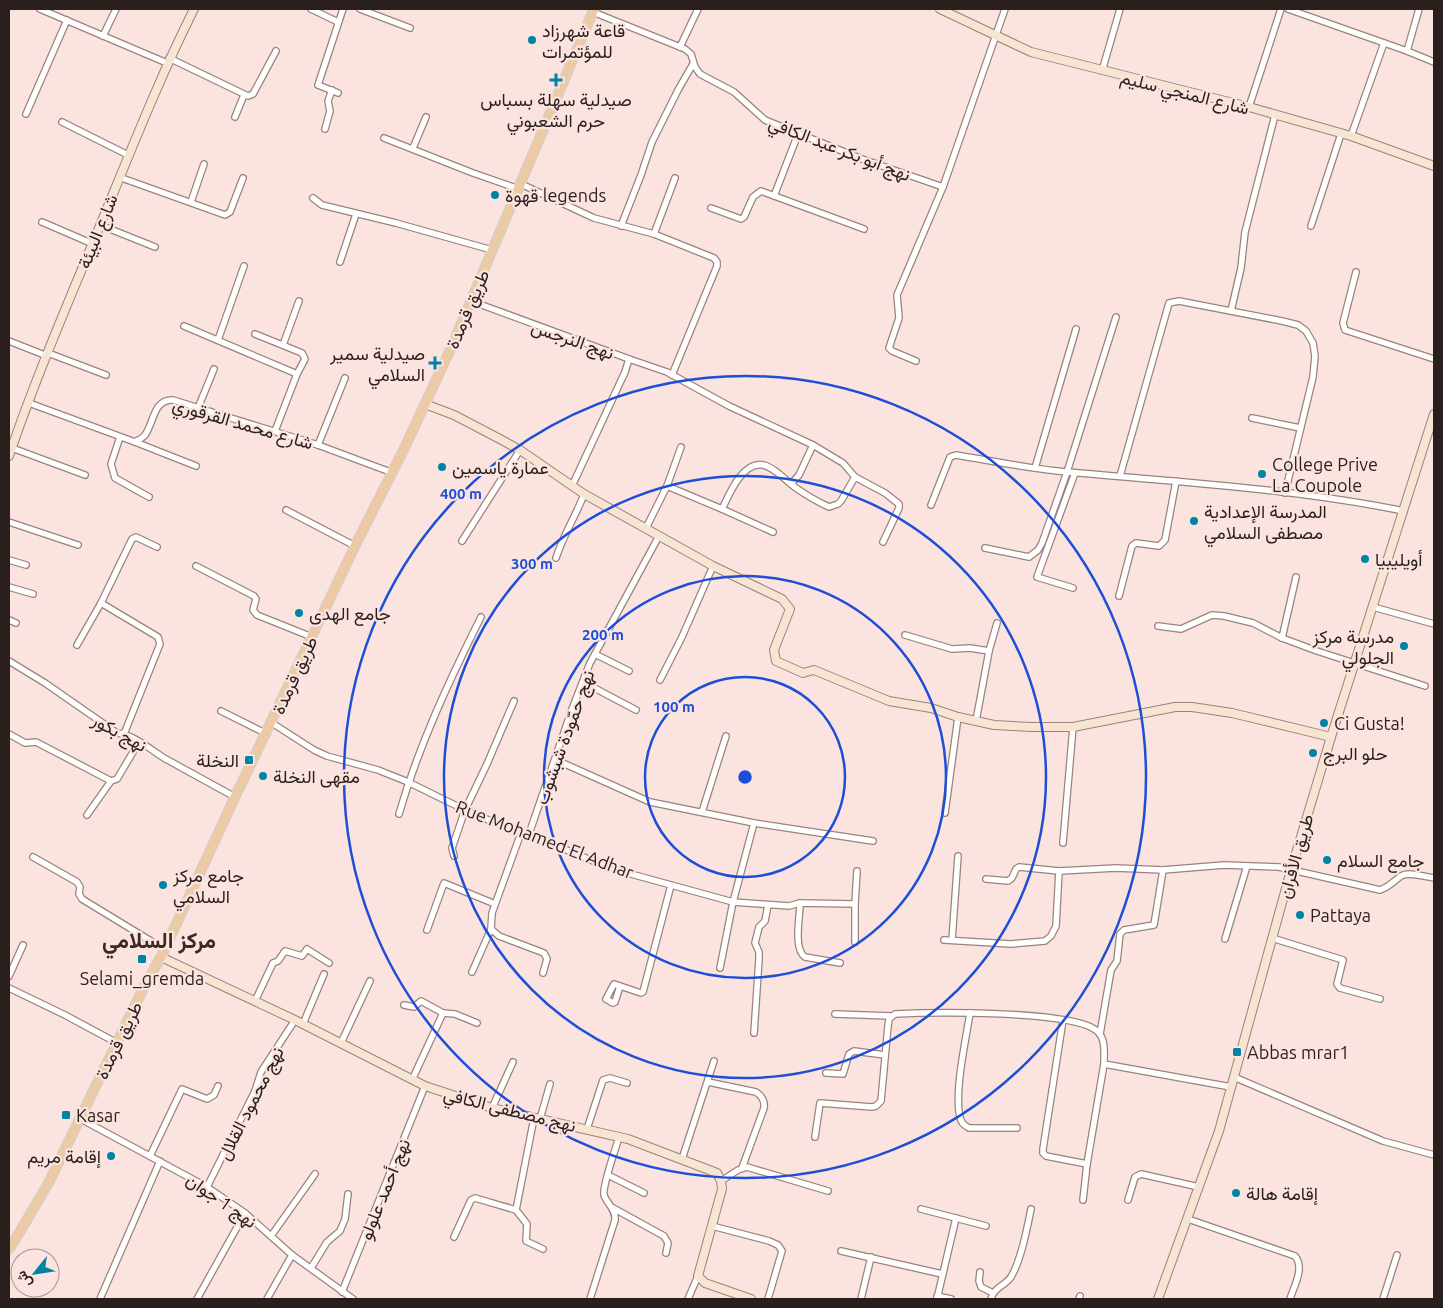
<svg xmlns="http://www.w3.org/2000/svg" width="1443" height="1308" font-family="Ubuntu,Vazirmatn,sans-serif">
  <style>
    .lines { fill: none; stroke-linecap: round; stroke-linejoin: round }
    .street-casing { stroke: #9b827c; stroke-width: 8 }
    .secondary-casing { stroke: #9b827c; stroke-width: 10 }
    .primary-casing { stroke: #d0cecd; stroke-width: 11 }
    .street { stroke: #fff; stroke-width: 5.5 }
    .secondary { stroke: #f6e5d2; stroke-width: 8 }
    .primary { stroke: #eccaa5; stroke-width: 9 }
    .ring { fill: none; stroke: #1d4ed8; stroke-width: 2.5 }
    .poi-dot { fill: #0083a6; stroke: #fbe4df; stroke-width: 2 }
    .labels { text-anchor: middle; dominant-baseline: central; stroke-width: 4.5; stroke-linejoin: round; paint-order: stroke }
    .poi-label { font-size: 18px; fill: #291f1c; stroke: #fbe4df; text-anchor: start }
    .street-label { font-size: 18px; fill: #291f1c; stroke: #fbe4df }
    .district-label { font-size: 22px; font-weight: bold; fill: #3d2823; stroke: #fbe4df }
    .centre { fill: #1d4ed8; stroke: #fbe4df; stroke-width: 2.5 }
    .ring-label { font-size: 15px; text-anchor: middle; font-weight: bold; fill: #1d4ed8; stroke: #fbe4df; stroke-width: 4.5; stroke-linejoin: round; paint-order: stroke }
  </style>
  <rect width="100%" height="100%" fill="#fbe4df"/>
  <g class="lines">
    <defs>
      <g id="street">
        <polyline points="40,9 167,63"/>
        <polyline points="311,9 338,22"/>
        <polyline points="360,9 410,28"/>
        <polyline points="1288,9 1407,51 1434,62"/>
        <polyline points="593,12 685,49 691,54 695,67 700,74 734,92 765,120 862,159 943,187"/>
        <polyline points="103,36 116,9"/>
        <polyline points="680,47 698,9"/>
        <polyline points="1407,51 1419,9"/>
        <polyline points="169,58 248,96 253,94 276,51"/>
        <polyline points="1102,71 1120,9"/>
        <polyline points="338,93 318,85 343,9"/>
        <polyline points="1249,107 1281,9"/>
        <polyline points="26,114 67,20"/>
        <polyline points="235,117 244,95"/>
        <polyline points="62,122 128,155"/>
        <polyline points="325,129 330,111 328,101 332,90"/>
        <polyline points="1351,136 1384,43"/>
        <polyline points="384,138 473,173 519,189"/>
        <polyline points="413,148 426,117"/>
        <polyline points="119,177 225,215 230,212 243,178"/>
        <polyline points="521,184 594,218 654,234 714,258 717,262 717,266 672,375"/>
        <polyline points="774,196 798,134"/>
        <polyline points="313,198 322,205 396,223 492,250"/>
        <polyline points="191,202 204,164"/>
        <polyline points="711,208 741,219 744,217 753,197 761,191 864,229"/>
        <polyline points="42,222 93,244"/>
        <polyline points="100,225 155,247"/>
        <polyline points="621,226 641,175 652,142 678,90 693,64"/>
        <polyline points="1311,226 1341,134"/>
        <polyline points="654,234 675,178"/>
        <polyline points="340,262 356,214"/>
        <polyline points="1356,272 1343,323 1345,330 1434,359"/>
        <polyline points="471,301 629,359 625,372 572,486"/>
        <polyline points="1231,311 1241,268 1245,232 1275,115"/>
        <polyline points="184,326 297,374 275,431"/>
        <polyline points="255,334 302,353 305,359 297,374"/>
        <polyline points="218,340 244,266"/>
        <polyline points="9,341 47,356"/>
        <polyline points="283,345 299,301"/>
        <polyline points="48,353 106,375"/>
        <polyline points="629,359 667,372 729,406 813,445"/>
        <polyline points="916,361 892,351 889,348 899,318 897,295 943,187 1005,9"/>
        <path d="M29 403 135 442C138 440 143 438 145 435 154 423 153 399 173 400L318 445 393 473"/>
        <polyline points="198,408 214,369"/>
        <polyline points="1252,418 1300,428"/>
        <polyline points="120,437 111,464 115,478 149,497"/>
        <polyline points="135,442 196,466"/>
        <polyline points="318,445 345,378"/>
        <polyline points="12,448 85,475"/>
        <polyline points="1035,468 1076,329"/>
        <polyline points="1120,476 1169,303 1179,301 1282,321 1298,325 1306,331 1313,343 1315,356 1313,377 1285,493"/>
        <polyline points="791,484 799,475 813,445 843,463 855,477"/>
        <polyline points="667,486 722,509 773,532"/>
        <path d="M931 505 950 457 956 455C993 461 1031 469 1068 472 1180 482 1294 489 1404 511"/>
        <path d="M722 509C727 499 732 487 739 478 761 449 777 474 796 488 806 495 818 502 829 507L838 504 841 501 855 477 885 493 899 504V508L883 542"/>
        <polyline points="286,510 355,546"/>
        <polyline points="9,522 78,545"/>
        <polyline points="646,528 667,486 681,447"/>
        <polyline points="462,541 520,450"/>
        <polyline points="985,548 1029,557 1038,550 1042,543 1067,472 1116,317"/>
        <path d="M556 558C563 535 576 516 584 494"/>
        <polyline points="9,560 26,565"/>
        <polyline points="196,566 254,596 256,599 253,610 257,615 312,637"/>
        <polyline points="9,587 33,594"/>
        <polyline points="1073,588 1037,577 1075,473"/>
        <polyline points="1119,596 1132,546 1136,543 1159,546 1165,540 1176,481"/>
        <polyline points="101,603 158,637 160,644 124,734"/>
        <polyline points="1373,607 1434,624"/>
        <polyline points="9,620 16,623"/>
        <polyline points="1158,626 1181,629 1212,615 1224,616 1253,623 1282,638 1317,651 1425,686"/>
        <polyline points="905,635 952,649 970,648 989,651"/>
        <polyline points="1282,638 1296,577"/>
        <polyline points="77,645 101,603 132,539 136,537 157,547"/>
        <polyline points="595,654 629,671"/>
        <path d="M9 661 45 683 117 733C134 735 150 749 164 758 188 771 211 784 235 797"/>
        <polyline points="660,680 682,637 713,566"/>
        <polyline points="583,682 636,710"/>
        <polyline points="221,711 267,734"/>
        <polyline points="976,721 989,651 997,623"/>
        <polyline points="272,723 314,750 327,756 378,770 408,782 465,810 498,824 529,834 588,859 620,871 733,902 789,906 800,903 855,904 855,942"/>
        <polyline points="9,734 25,743 36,742 111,781"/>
        <polyline points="556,760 650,802 754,823 733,902 720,968"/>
        <polyline points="702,812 726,736"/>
        <polyline points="945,813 958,717"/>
        <path d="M399 814C419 745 449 681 481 617"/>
        <polyline points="87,815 111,781 117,779 139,742"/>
        <polyline points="754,823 873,841"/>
        <polyline points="521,833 492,913 491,929 499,936 544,953 547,959 543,973"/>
        <polyline points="529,834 572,709 590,663 659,536"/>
        <polyline points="1063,843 1073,727"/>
        <polyline points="454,856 452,848 465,810 487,764 514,701"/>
        <polyline points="33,857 77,882 80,887 79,894 82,899 164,949"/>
        <path d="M986 879 1008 881 1012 878 1016 869 1019 867 1059 871 1116 868 1163 870 1224 865 1279 867 1380 890C1389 887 1394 881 1401 876 1409 871 1425 877 1434 878"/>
        <path d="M800 903C800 917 793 949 805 957L840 963"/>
        <polyline points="855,904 857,871"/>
        <polyline points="427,930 444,883 495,904"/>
        <polyline points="1272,938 1343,960 1337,984 1340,988 1380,999"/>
        <polyline points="1225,939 1247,866"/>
        <polyline points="944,940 1011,944 1045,941 1051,936 1056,926 1059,871"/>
        <polyline points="952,940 958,856"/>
        <polyline points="472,972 491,929"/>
        <polyline points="9,976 23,945"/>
        <polygon points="614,984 620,986 615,1002 613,1003 606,999"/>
        <polyline points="620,986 641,993 643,992 671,885"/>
        <polyline points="9,988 65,1015 117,1043"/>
        <polyline points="255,1001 273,963 278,961 285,951 302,956 307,949 329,963"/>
        <polyline points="404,1005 414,1007 421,1001 443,1013"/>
        <path d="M970 1013C966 1039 954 1092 960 1117 961 1123 964 1125 969 1128H1017"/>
        <polyline points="835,1014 891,1016"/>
        <polyline points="1063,1020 1043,1149 1043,1153 1046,1156 1087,1164 1104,1064"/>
        <polyline points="303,1024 324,974"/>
        <polyline points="754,1033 759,959 759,952 755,943 759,927 765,921 768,905"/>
        <polyline points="1100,1034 1111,970 1117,961 1120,934 1124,930 1154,925 1163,870"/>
        <polyline points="341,1043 370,981"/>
        <polyline points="826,1073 843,1074 849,1054 854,1051 885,1055"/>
        <polyline points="1234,1077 1383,1141 1434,1155"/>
        <polyline points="412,1080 443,1013 455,1014 477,1023"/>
        <path d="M708 1082 756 1092C762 1096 765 1101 764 1108L742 1168"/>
        <polyline points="492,1108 513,1062"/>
        <polyline points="79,1118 207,1187 245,1213 292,1255 353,1299"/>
        <polyline points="540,1119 550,1084"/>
        <polyline points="587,1129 603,1080 610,1078 627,1083"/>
        <path d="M815 1137 820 1103 872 1107 876 1106 881 1101 888 1026 889 1019 895 1014C930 1012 1074 1010 1097 1031 1106 1039 1104 1052 1104 1064L1231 1087"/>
        <polyline points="150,1156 182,1089 207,1099 214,1095 218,1086"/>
        <polyline points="682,1159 714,1061"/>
        <polyline points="608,1175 644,1193"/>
        <polyline points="721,1181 738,1170 747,1167 828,1191"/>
        <polyline points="207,1187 255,1091 261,1072 295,1020"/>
        <polyline points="1083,1200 1087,1164"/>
        <polyline points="1128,1200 1135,1177 1141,1174 1199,1187"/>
        <polyline points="613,1208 664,1236 668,1243 666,1253"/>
        <polyline points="921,1209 986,1226"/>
        <polyline points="516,1210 527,1224 526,1241 543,1249"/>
        <path d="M1188 1219 1295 1256C1305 1268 1294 1286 1290 1299"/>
        <polyline points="712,1226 769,1241 778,1245 782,1251 768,1299"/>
        <polyline points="271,1236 315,1174"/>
        <polyline points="454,1237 471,1200 475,1198 516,1210 534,1118"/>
        <polyline points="841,1251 942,1274"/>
        <polyline points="311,1268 327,1242 340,1231 345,1219 348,1194"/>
        <polyline points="980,1272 979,1281 981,1287 993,1293"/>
        <polyline points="342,1292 425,1086"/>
        <polyline points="937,1296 951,1299"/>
        <polyline points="100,1299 160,1161"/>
        <polyline points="197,1299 245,1213"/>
        <polyline points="267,1299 292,1255"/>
        <path d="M590 1299 615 1220C616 1209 607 1204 604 1195 602 1186 616 1148 619 1137"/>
        <polyline points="688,1299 698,1276"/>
        <polyline points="861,1299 871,1257"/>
        <polyline points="937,1299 956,1218"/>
        <path d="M991 1299C994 1287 1005 1286 1011 1277 1021 1260 1027 1229 1031 1209"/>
        <polyline points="1079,1299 1080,1296"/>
        <polyline points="1383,1299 1397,1255"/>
      </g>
      <g id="secondary">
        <polyline points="940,9 1031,52 1249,107 1351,136 1434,166"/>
        <polyline points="425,404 454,415 498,438 520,450 584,494 713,566 782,599 790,609 774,650 776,661 803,673 814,670 889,701 931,708 958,717 994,725 1031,727 1073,727 1175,707 1192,707 1232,713 1331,737"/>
        <path d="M9 456C35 379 68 303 99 228 130 153 158 81 194 9"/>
        <polyline points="161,957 295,1020 425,1086 492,1108 628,1139 717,1173 721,1181 722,1189 698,1276 705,1283 751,1299"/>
        <polyline points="1158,1299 1219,1131 1291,870 1331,737 1434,414"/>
      </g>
      <polyline id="primary" points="9,1249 18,1235 49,1182 145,985 161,957 235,797 355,546 404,449 452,346 594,9"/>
    </defs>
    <!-- street casing -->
    <use href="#street" class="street-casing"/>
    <!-- secondary casing -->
    <use href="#secondary" class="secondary-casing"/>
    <!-- primary casing -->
    <use href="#primary" class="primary-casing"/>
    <!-- street -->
    <use href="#street" class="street"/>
    <!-- secondary -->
    <use href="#secondary" class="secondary"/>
    <!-- primary -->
    <use href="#primary" class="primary"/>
  </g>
  <!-- distance rings -->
  <g class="ring">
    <circle cx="745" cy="777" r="100"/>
    <circle cx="745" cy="777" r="201"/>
    <circle cx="745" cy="777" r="301"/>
    <circle cx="745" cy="777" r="401"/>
  </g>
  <!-- markers -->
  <g class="poi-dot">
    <circle cx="532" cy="40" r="5"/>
    <path d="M553.5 72.5h5v5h5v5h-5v5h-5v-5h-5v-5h5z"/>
    <circle cx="495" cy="195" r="5"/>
    <path d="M432.5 355.5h5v5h5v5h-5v5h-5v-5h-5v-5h5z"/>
    <circle cx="442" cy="467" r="5"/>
    <circle cx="1262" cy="474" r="5"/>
    <circle cx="1194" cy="521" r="5"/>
    <circle cx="1365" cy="559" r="5"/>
    <circle cx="299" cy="613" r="5"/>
    <circle cx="1404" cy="646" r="5"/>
    <circle cx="1324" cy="723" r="5"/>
    <circle cx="1313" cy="753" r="5"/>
    <rect x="244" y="755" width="10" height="10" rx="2.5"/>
    <circle cx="263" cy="776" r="5"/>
    <circle cx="1327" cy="860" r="5"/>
    <circle cx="163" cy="885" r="5"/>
    <circle cx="1300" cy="915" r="5"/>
    <rect x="137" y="954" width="10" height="10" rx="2.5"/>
    <rect x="1232" y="1047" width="10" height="10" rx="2.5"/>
    <rect x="61" y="1110" width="10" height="10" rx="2.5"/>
    <circle cx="111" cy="1156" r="5"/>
    <circle cx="1236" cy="1193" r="5"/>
  </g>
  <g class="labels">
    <!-- poi labels -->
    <g class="poi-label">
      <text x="542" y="30">قاعة شهرزاد<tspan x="542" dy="21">للمؤتمرات</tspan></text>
      <text x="556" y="99" text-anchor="middle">صيدلية سهلة بسباس<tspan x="556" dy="21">حرم الشعبوني</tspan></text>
      <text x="505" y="195">قهوة legends</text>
      <text x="425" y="353" text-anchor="end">صيدلية سمير<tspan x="425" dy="21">السلامي</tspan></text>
      <text x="1272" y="464">College Prive<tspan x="1272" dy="21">La Coupole</tspan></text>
      <text x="452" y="467">عمارة ياسمين</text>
      <text x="1204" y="511">المدرسة الإعدادية<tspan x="1204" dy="21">مصطفى السلامي</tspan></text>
      <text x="1375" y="559">أويليبيا</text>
      <text x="309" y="613">جامع الهدى</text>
      <text x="1394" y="636" text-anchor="end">مدرسة مركز<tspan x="1394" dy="21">الجلولي</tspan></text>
      <text x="1334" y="723">Ci Gusta!</text>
      <text x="1323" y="753">حلو البرج</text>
      <text x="239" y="760" text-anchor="end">النخلة</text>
      <text x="273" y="776">مقهى النخلة</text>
      <text x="1337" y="860">جامع السلام</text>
      <text x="173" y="875">جامع مركز<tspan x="173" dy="21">السلامي</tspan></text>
      <text x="1310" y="915">Pattaya</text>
      <text x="142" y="978" text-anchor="middle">Selami_gremda</text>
      <text x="1247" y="1052">Abbas mrar1</text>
      <text x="76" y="1115">Kasar</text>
      <text x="101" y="1156" text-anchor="end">إقامة مريم</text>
      <text x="1246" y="1193">إقامة هالة</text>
    </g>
    <!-- street labels -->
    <g class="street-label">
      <text transform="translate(1185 92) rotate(14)">شارع المنجي سليم</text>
      <text transform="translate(840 148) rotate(21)">نهج أبو بكر عبد الكافي</text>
      <text transform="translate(97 231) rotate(-68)">شارع البيئة</text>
      <text transform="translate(467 309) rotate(-67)">طريق قرمدة</text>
      <text transform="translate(573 339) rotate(19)">نهج النرجس</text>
      <text transform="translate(243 423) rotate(16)">شارع محمد القرقوري</text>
      <text transform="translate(294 675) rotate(-65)">طريق قرمدة</text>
      <text transform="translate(120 732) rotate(29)">نهج بكور</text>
      <text transform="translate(564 737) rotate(-70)">نهج حمّودة شبشوب</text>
      <text transform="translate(545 839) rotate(21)">Rue Mohamed El Adhar</text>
      <text transform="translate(1295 856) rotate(-74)">طريق الأفران</text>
      <text transform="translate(118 1040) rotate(-64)">طريق قرمدة</text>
      <text transform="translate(250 1103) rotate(-63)">نهج محمود القلال</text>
      <text transform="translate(510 1109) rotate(14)">نهج مصطفى الكافي</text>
      <text transform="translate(384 1189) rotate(-68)">نهج أحمد علولو</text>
      <text transform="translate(222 1200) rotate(35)">نهج 1 جوان</text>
    </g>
    <!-- district labels -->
    <g class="district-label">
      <text x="159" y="939">مركز السلامي</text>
    </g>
  </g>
  <circle cx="745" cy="777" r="8" class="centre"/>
  <g class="ring-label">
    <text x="461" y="499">400 m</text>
    <text x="532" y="569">300 m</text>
    <text x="603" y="640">200 m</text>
    <text x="674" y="712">100 m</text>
  </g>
  <!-- border -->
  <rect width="1443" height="1308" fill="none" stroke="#291f1c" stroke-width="20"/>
  <!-- north arrow -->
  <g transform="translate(35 1273) rotate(240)"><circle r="24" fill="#fbe4df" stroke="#a79591"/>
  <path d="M0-4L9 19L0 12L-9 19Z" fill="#0083a6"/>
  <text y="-8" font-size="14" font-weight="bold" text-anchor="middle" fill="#291f1c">ش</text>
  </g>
</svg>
